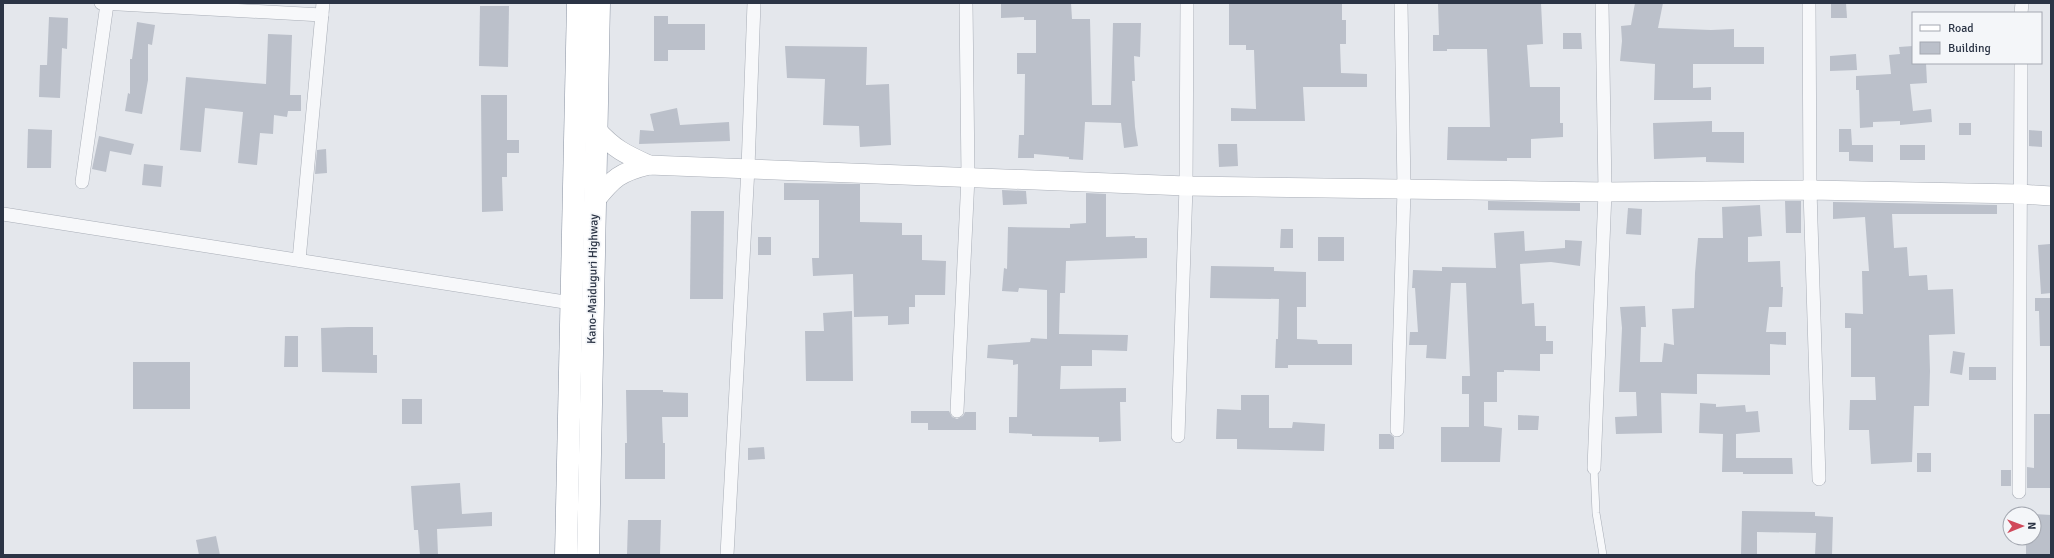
<svg xmlns="http://www.w3.org/2000/svg" width="2054" height="558" font-family="Signika,sans-serif">
  <style>
    .building { fill: #bbc0ca }
    .lines { fill: none; stroke-linecap: round; stroke-linejoin: round }
    .lane-casing { stroke: #a9aeb7; stroke-width: 8 }
    .street-casing { stroke: #a9aeb7; stroke-width: 14 }
    .secondary-casing { stroke: #a9aeb7; stroke-width: 20 }
    .highway-casing { stroke: #8b94a3; stroke-width: 23 }
    .lane { stroke: #f7f8fa; stroke-width: 7 }
    .street { stroke: #f7f8fa; stroke-width: 13 }
    .secondary { stroke: #fff; stroke-width: 19 }
    .highway { stroke: #fff; stroke-width: 22 }
    .labels { text-anchor: middle; dominant-baseline: central; stroke-width: 3.5; stroke-linejoin: round; paint-order: stroke }
    .street-label { font-size: 12px; fill: #2b3445; stroke: #f4f6f9 }
  </style>
  <rect width="100%" height="100%" fill="#e4e7ec"/>
  <!-- building -->
  <g class="building">
    <polygon points="1001,3 1071,3 1072,19 1090,19 1092,105 1111,105 1113,23 1141,23 1140,57 1134,56 1135,81 1132,81 1135,127 1138,146 1124,148 1121,123 1085,122 1083,160 1069,159 1069,157 1034,154 1034,158 1018,158 1019,135 1024,135 1025,74 1017,74 1017,53 1036,53 1036,20 1024,20 1024,17 1001,18"/>
    <polygon points="1229,3 1342,3 1342,20 1346,20 1346,44 1340,44 1341,73 1367,74 1367,87 1303,87 1305,121 1231,121 1231,108 1256,109 1254,50 1246,50 1246,45 1229,45"/>
    <polygon points="1438,3 1541,3 1543,44 1527,45 1530,87 1560,87 1560,123 1563,123 1563,137 1531,139 1531,158 1507,158 1507,161 1447,160 1448,127 1490,127 1487,49 1447,49 1447,51 1433,51 1433,35 1439,35"/>
    <polygon points="1635,3 1663,3 1658,28 1711,30 1734,29 1734,47 1764,47 1764,64 1693,64 1693,88 1711,87 1711,100 1654,100 1655,64 1620,61 1622,41 1621,26 1631,25"/>
    <polygon points="1831,3 1846,3 1847,18 1831,18"/>
    <polygon points="480,6 509,6 508,67 479,66"/>
    <polygon points="654,16 668,16 668,24 705,24 705,50 668,50 668,61 654,61"/>
    <polygon points="49,17 68,18 67,49 62,48 60,98 39,97 40,65 47,65"/>
    <polygon points="137,22 155,25 152,45 148,44 148,80 142,114 125,111 128,93 130,94 130,59 132,59"/>
    <polygon points="1563,33 1581,33 1582,49 1563,49"/>
    <polygon points="268,34 292,35 290,95 301,95 301,111 288,111 287,117 274,115 273,134 260,133 257,165 238,163 243,112 205,108 201,152 180,150 186,77 266,84"/>
    <polygon points="785,46 867,47 866,85 889,84 891,145 860,147 859,126 823,125 825,79 787,78"/>
    <polygon points="1913,46 1913,63 1926,63 1927,83 1910,84 1913,111 1931,109 1932,122 1900,125 1900,121 1873,122 1873,127 1860,128 1859,90 1856,90 1856,76 1891,74 1889,55 1900,54 1899,47"/>
    <polygon points="1856,54 1857,70 1830,71 1830,56"/>
    <polygon points="481,95 507,95 507,140 519,140 519,153 507,153 507,177 502,177 503,211 482,212"/>
    <polygon points="677,108 680,125 729,122 730,141 639,144 640,130 654,131 650,114"/>
    <polygon points="1712,121 1712,132 1744,132 1744,163 1706,162 1706,157 1654,159 1653,123"/>
    <rect x="1959" y="123" width="12" height="12"/>
    <polygon points="28,129 52,130 51,168 27,168"/>
    <polygon points="1839,129 1851,129 1852,145 1873,145 1873,162 1849,161 1849,152 1839,152"/>
    <polygon points="2029,130 2042,131 2042,147 2029,146"/>
    <polygon points="99,136 134,144 131,155 110,151 106,172 92,169"/>
    <polygon points="1218,144 1237,144 1238,166 1219,167"/>
    <rect x="1900" y="145" width="25" height="15"/>
    <polygon points="326,149 327,173 315,174 317,150"/>
    <polygon points="144,164 163,166 161,187 142,185"/>
    <polygon points="784,183 860,184 860,222 902,223 902,235 922,235 922,260 946,261 945,295 915,295 915,307 909,307 909,324 888,325 888,316 854,317 853,274 813,276 812,258 819,258 819,200 784,200"/>
    <polygon points="1002,190 1026,191 1027,204 1003,205"/>
    <polygon points="1086,193 1106,194 1106,237 1135,236 1135,238 1147,238 1147,258 1066,261 1065,293 1060,293 1059,334 1128,335 1127,351 1092,350 1092,366 1061,366 1060,389 1126,388 1126,402 1120,402 1121,441 1099,442 1099,437 1032,436 1032,434 1009,433 1009,417 1017,417 1018,364 1013,365 1013,360 987,358 988,345 1030,342 1031,338 1047,339 1047,290 1019,288 1018,292 1002,291 1004,268 1007,269 1008,227 1070,228 1070,224 1086,223"/>
    <polygon points="1488,201 1580,203 1580,211 1488,210"/>
    <polygon points="1785,201 1801,201 1801,233 1786,233"/>
    <polygon points="1833,202 1997,205 1997,214 1892,214 1894,248 1907,247 1909,276 1927,275 1928,290 1953,289 1955,334 1929,335 1930,371 1929,406 1914,406 1912,462 1871,464 1869,430 1849,430 1850,400 1876,400 1875,377 1851,377 1851,328 1845,328 1845,313 1863,314 1862,271 1869,271 1865,217 1833,219"/>
    <polygon points="1760,205 1762,236 1748,237 1748,262 1780,261 1781,287 1783,287 1782,307 1769,307 1766,332 1786,332 1786,345 1770,344 1770,375 1697,374 1697,394 1661,393 1662,433 1616,434 1615,417 1637,416 1636,392 1619,392 1622,328 1620,307 1645,306 1646,327 1641,327 1640,362 1662,362 1664,343 1674,345 1672,309 1694,308 1695,273 1698,238 1723,238 1722,207"/>
    <polygon points="1628,208 1642,209 1641,235 1626,234"/>
    <polygon points="691,211 724,211 723,299 690,299"/>
    <polygon points="1281,229 1293,229 1293,248 1280,248"/>
    <polygon points="1524,231 1525,251 1565,248 1565,240 1582,241 1580,266 1551,262 1520,264 1522,304 1534,303 1535,326 1546,326 1546,341 1553,341 1553,354 1540,354 1540,371 1504,370 1504,372 1497,372 1497,402 1484,402 1484,426 1502,428 1500,462 1441,462 1441,427 1469,427 1469,394 1462,394 1462,376 1470,376 1466,283 1451,283 1446,359 1426,358 1427,345 1409,345 1410,332 1418,332 1415,288 1412,288 1413,270 1442,271 1442,267 1496,268 1494,233"/>
    <rect x="758" y="237" width="13" height="18"/>
    <rect x="1318" y="237" width="26" height="24"/>
    <polygon points="2050,244 2051,293 2041,294 2038,245"/>
    <polygon points="1211,266 1274,267 1274,271 1306,272 1306,307 1297,307 1297,339 1317,340 1318,344 1352,344 1352,365 1288,365 1288,368 1275,368 1276,339 1278,339 1279,299 1210,298"/>
    <polygon points="2035,298 2051,298 2051,346 2040,346 2039,311 2035,311"/>
    <polygon points="852,311 853,381 806,381 805,331 824,331 823,313"/>
    <polygon points="348,327 373,327 373,355 377,355 377,373 322,372 321,328"/>
    <polygon points="285,336 298,336 298,367 284,367"/>
    <polygon points="1953,351 1965,353 1962,375 1950,373"/>
    <rect x="133" y="362" width="57" height="47"/>
    <rect x="1969" y="367" width="27" height="13"/>
    <polygon points="626,390 663,390 663,392 688,393 688,417 662,417 663,443 665,443 665,479 625,479 625,443 627,443"/>
    <polygon points="1241,395 1269,395 1269,428 1292,428 1293,422 1325,424 1324,451 1237,449 1237,439 1216,439 1217,409 1241,410"/>
    <rect x="402" y="399" width="20" height="25"/>
    <polygon points="1700,403 1716,404 1716,407 1745,405 1746,412 1758,411 1760,432 1736,434 1736,458 1792,458 1793,474 1743,474 1743,472 1722,472 1723,434 1699,433"/>
    <polygon points="911,411 949,411 952,417 957,419 963,416 965,412 976,412 976,430 928,430 928,423 911,423"/>
    <polygon points="2034,414 2051,414 2051,488 2027,488 2027,467 2034,468"/>
    <polygon points="1518,415 1539,416 1538,430 1518,430"/>
    <polygon points="1379,434 1390,434 1394,437 1394,449 1379,449"/>
    <polygon points="764,447 765,459 748,460 748,448"/>
    <rect x="1917" y="453" width="14" height="19"/>
    <rect x="2001" y="470" width="10" height="16"/>
    <polygon points="460,483 462,514 492,512 492,526 437,529 438,555 420,555 418,530 414,530 411,486"/>
    <polygon points="1742,511 1815,512 1815,516 1833,517 1832,555 1815,555 1816,533 1757,532 1757,555 1741,555"/>
    <polygon points="2034,514 2051,515 2051,555 2026,555 2026,538 2034,538"/>
    <polygon points="628,520 661,520 660,555 627,555"/>
    <polygon points="216,536 220,555 199,555 196,540"/>
  </g>
  <g class="lines">
    <defs>
      <polyline id="lane" points="1594,468 1596,513 1603,555"/>
      <g id="street">
        <polyline points="101,3 322,15"/>
        <polyline points="1809,3 1810,190 1819,479"/>
        <polyline points="2021,13 2022,3"/>
        <polyline points="82,182 107,4"/>
        <polyline points="3,214 571,303"/>
        <polyline points="299,260 323,3"/>
        <polyline points="957,411 968,177 966,3"/>
        <polyline points="1397,430 1404,190 1401,3"/>
        <polyline points="1178,436 1186,186 1187,3"/>
        <polyline points="1594,468 1605,192 1602,3"/>
        <polyline points="2019,492 2021,63"/>
        <polyline points="727,555 748,168 754,3"/>
      </g>
      <g id="secondary">
        <path d="M596 129C614 149 625 154 649 165"/>
        <path d="M595 201C613 178 620 172 649 165L1186 186 1605 192 1810 190 2020 194 2051 196"/>
      </g>
      <g id="highway">
        <polyline points="566,555 578,3"/>
        <polyline points="588,555 599,3"/>
      </g>
    </defs>
    <!-- lane casing -->
    <use href="#lane" class="lane-casing"/>
    <!-- street casing -->
    <use href="#street" class="street-casing"/>
    <!-- secondary casing -->
    <use href="#secondary" class="secondary-casing"/>
    <!-- highway casing -->
    <use href="#highway" class="highway-casing"/>
    <!-- lane -->
    <use href="#lane" class="lane"/>
    <!-- street -->
    <use href="#street" class="street"/>
    <!-- secondary -->
    <use href="#secondary" class="secondary"/>
    <!-- highway -->
    <use href="#highway" class="highway"/>
  </g>
  <g class="labels">
    <!-- street labels -->
    <g class="street-label">
      <text transform="translate(593 279) rotate(-89)">Kano-Maiduguri Highway</text>
    </g>
  </g>
  <!-- border -->
  <rect width="2054" height="558" fill="none" stroke="#2b3445" stroke-width="8"/>
  <!-- legend -->
  <rect x="1912" y="12" width="130" height="52" fill="#f4f6f9" stroke="#a4a8b1"/>
  <rect x="1920" y="25" width="20" height="6" fill="#ffffff" stroke="#a4a8b1"/>
  <text x="1948" y="32" font-size="12" fill="#2b3445">Road</text>
  <rect x="1920" y="42" width="20" height="12" fill="#bbc0ca" stroke="#a4a8b1"/>
  <text x="1948" y="52" font-size="12" fill="#2b3445">Building</text>
  <!-- north arrow -->
  <g transform="translate(2022 526) rotate(89)"><circle r="19" fill="#f4f6f9" stroke="#a4a8b1"/>
  <path d="M0-3L7 15L0 10L-7 15Z" fill="#d1495b"/>
  <text y="-6" font-size="11" font-weight="bold" text-anchor="middle" fill="#2b3445">N</text>
  </g>
</svg>
